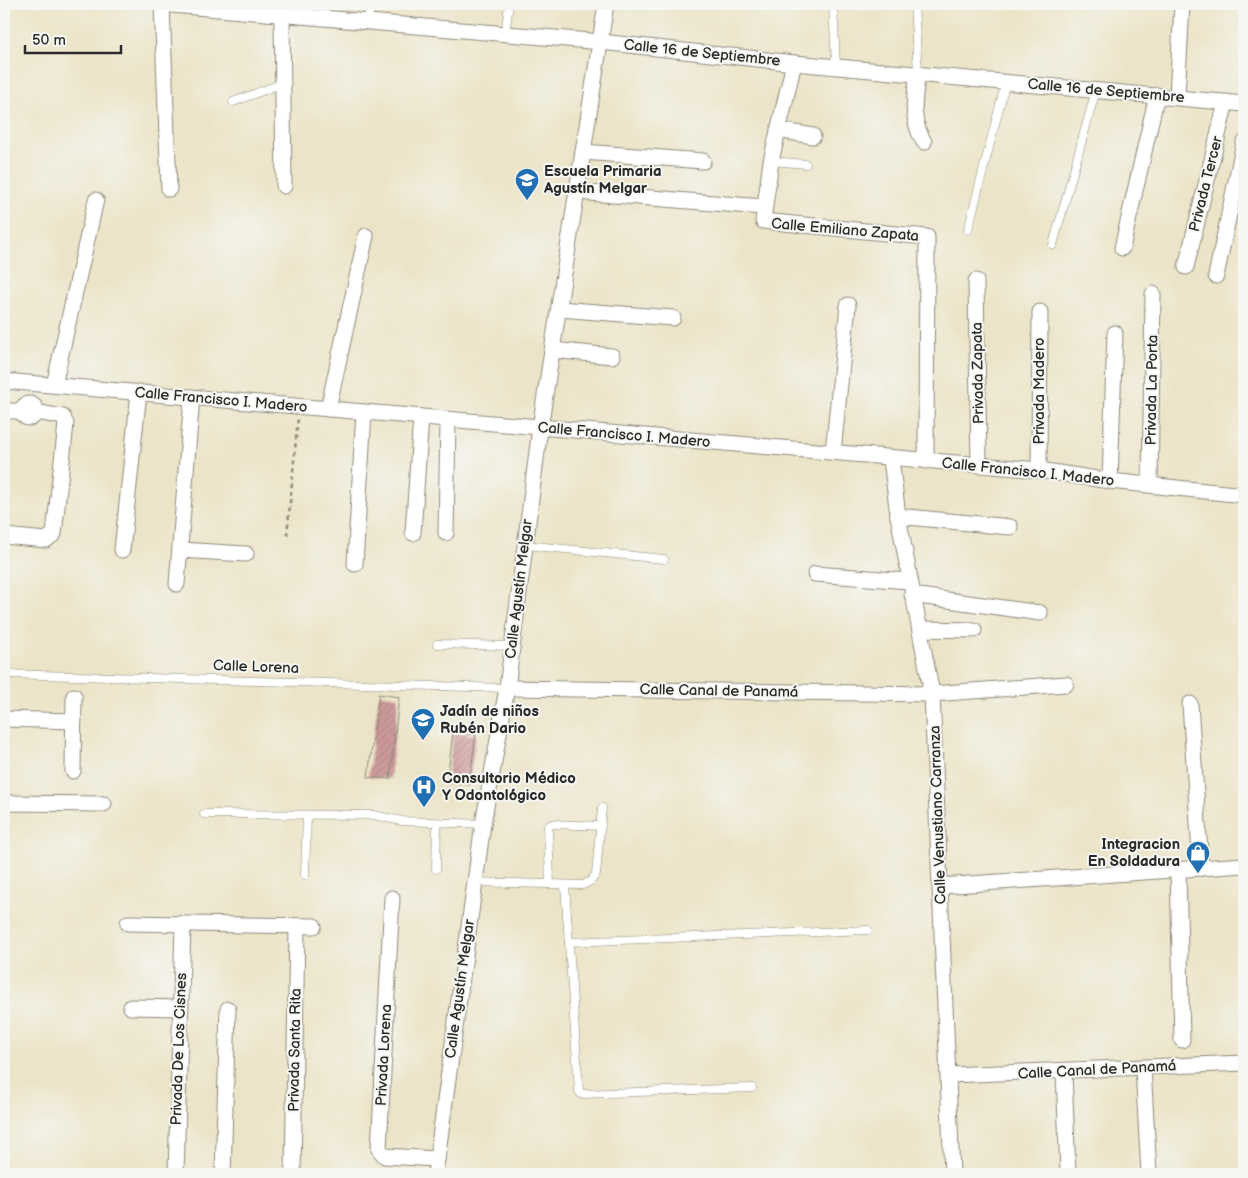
<svg xmlns="http://www.w3.org/2000/svg" width="1248" height="1178" font-family="'Balsamiq Sans',sans-serif">
  <style>
    .building { fill: url(#building-hatch) }
    .lines { fill: none; stroke-linecap: round; stroke-linejoin: round }
    .service-casing { stroke: #8c887a; stroke-width: 9 }
    .minor-casing { stroke: #8c887a; stroke-width: 17 }
    .path { stroke: #8c887a; stroke-width: 2.5; stroke-dasharray: 4 4; stroke-linecap: butt }
    .service { stroke: #fff; stroke-width: 8 }
    .minor { stroke: #fff; stroke-width: 15 }
    .labels { text-anchor: middle; dominant-baseline: central; stroke-width: 4; stroke-linejoin: round; paint-order: stroke }
    .street-label { font-size: 15px; fill: #2b2b2b; stroke: #f6f6f2 }
    .poi-label { font-size: 15px; font-weight: bold; fill: #2b2b2b; stroke: #f6f6f2; text-anchor: start }
  </style>
  <defs>
    <pattern id="building-hatch" width="6" height="6" patternUnits="userSpaceOnUse" patternTransform="scale(1.25)"><rect width="6" height="6" fill="#cf9c9b"/><path d="M-1 1l2-2M0 6l6-6M5 7l2-2" fill="none" stroke="#a87f7f"/></pattern>
  </defs>
  <rect width="100%" height="100%" fill="#f6f6f2"/>
  <filter id="ink" filterUnits="userSpaceOnUse"><feTurbulence type="fractalNoise" baseFrequency=".02" numOctaves="2"/><feDisplacementMap in="SourceGraphic" scale="10" xChannelSelector="R" yChannelSelector="G"/><feConvolveMatrix kernelMatrix="1 2 1 2 8 2 1 2 1" color-interpolation-filters="sRGB"/></filter>
  <filter id="wash" filterUnits="userSpaceOnUse"><feTurbulence type="fractalNoise" baseFrequency=".0096" numOctaves="4" result="noise"/><feDisplacementMap in="SourceGraphic" scale="20" xChannelSelector="R" yChannelSelector="G"/><feGaussianBlur stdDeviation="1.12" result="paint"/><feColorMatrix in="noise" values="0 0 0 0 0 0 0 0 0 0 0 0 0 0 0 0 0 1.4 0 .05"/><feComposite in="paint" operator="in"/></filter>
  <g filter="url(#wash)">
    <rect width="100%" height="100%" fill="#ece4c8"/>
    <g id="blocks">
      <!-- building -->
      <g class="building">
        <polygon points="379,694 399,697 390,779 368,777"/>
        <polygon points="453,732 476,735 469,785 447,782"/>
      </g>
    </g>
  </g>
  <g filter="url(#ink)">
    <use href="#blocks" fill-opacity="0" stroke="#8c887a" stroke-width="1"/>
    <g class="lines">
      <defs>
        <g id="service">
          <polyline points="833,4 836,66"/>
          <polyline points="914,4 918,73"/>
          <polyline points="366,23 372,4"/>
          <polyline points="505,35 509,4"/>
          <polyline points="233,102 283,83"/>
          <polyline points="771,161 806,164"/>
          <polyline points="968,230 1006,81"/>
          <polyline points="1053,245 1096,90"/>
          <polyline points="525,545 664,559"/>
          <polyline points="437,644 512,646"/>
          <polyline points="4,674 507,688"/>
          <polyline points="204,814 373,815 402,821 483,824"/>
          <polyline points="436,869 437,823"/>
          <polyline points="305,875 307,815"/>
          <polyline points="475,882 583,885 591,881 596,874 602,808"/>
          <polyline points="550,884 548,826 552,824 601,826"/>
          <polyline points="565,885 579,1091 581,1094 752,1088"/>
          <polyline points="569,942 868,930"/>
        </g>
        <g id="minor">
          <polyline points="160,4 601,42 794,63 1244,104"/>
          <polyline points="162,4 169,189"/>
          <polyline points="282,15 284,186"/>
          <polyline points="794,63 771,161 763,221 927,237 926,461"/>
          <path d="M918 73C914 98 910 119 924 142"/>
          <polyline points="1177,97 1182,4"/>
          <polyline points="778,130 813,136"/>
          <polyline points="583,152 703,161"/>
          <polyline points="577,192 763,207"/>
          <polyline points="1122,248 1157,95"/>
          <polyline points="1186,267 1226,102"/>
          <polyline points="1216,276 1244,143"/>
          <polyline points="976,281 979,465"/>
          <polyline points="559,309 673,318"/>
          <polyline points="552,350 612,356"/>
          <polyline points="4,381 1039,470 1110,481 1244,495"/>
          <polyline points="54,385 96,200"/>
          <circle cx="29" cy="411" r="7"/>
          <polyline points="328,409 366,236"/>
          <polyline points="4,411 22,411"/>
          <polyline points="833,452 848,305"/>
          <polyline points="891,459 898,516 932,694 952,1174"/>
          <polyline points="1039,470 1040,312"/>
          <polyline points="1110,481 1115,333"/>
          <polyline points="1150,485 1153,294"/>
          <polyline points="898,516 1010,527"/>
          <polyline points="413,533 421,417"/>
          <polyline points="446,533 448,420"/>
          <polyline points="4,536 46,540 54,534 66,424 63,417 36,412"/>
          <polyline points="122,550 139,392"/>
          <polyline points="180,550 246,554"/>
          <polyline points="355,564 364,412"/>
          <polyline points="815,574 909,581"/>
          <polyline points="177,584 192,397"/>
          <polyline points="912,595 1040,613"/>
          <polyline points="920,629 974,630"/>
          <polyline points="507,688 932,694 1066,684"/>
          <polyline points="1190,704 1201,868"/>
          <polyline points="4,719 74,721"/>
          <polyline points="73,771 74,696"/>
          <polyline points="4,803 104,804"/>
          <polyline points="1178,869 1182,1040"/>
          <polyline points="940,886 1244,865"/>
          <polyline points="392,898 379,1149 385,1156 437,1159"/>
          <polyline points="128,923 314,926"/>
          <polyline points="131,1007 181,1008"/>
          <polyline points="1143,1067 1149,1174"/>
          <polyline points="1064,1072 1068,1174"/>
          <polyline points="949,1075 1244,1063"/>
          <polyline points="176,1174 183,924"/>
          <polyline points="223,1174 228,1009"/>
          <polyline points="293,1174 297,926"/>
          <polyline points="435,1174 483,824 507,688 540,428 606,4"/>
        </g>
      </defs>
      <!-- service casing -->
      <use href="#service" class="service-casing"/>
      <!-- minor casing -->
      <use href="#minor" class="minor-casing"/>
      <!-- path -->
      <polyline class="path" points="287,535 298,418"/>
      <!-- service -->
      <use href="#service" class="service"/>
      <!-- minor -->
      <use href="#minor" class="minor"/>
    </g>
  </g>
  <!-- icons -->
  <defs>
    <symbol id="school-pin" viewBox="-11 -11 22 30"><path d="M0 17L-7.5 6A9.5 9.5 0 1 1 7.5 6Z" fill="#1f6fb2" stroke="#f6f6f2"/><path d="M0-5L7-2L0 1L-7-2ZM-4 1L0 2.5L4 1V4Q0 6-4 4Z" fill="#fff"/></symbol>
    <symbol id="hospital-pin" viewBox="-11 -11 22 30"><path d="M0 17L-7.5 6A9.5 9.5 0 1 1 7.5 6Z" fill="#1f6fb2" stroke="#f6f6f2"/><path d="M-5-5h3v3.5h4V-5h3V5h-3V1.5h-4V5h-3Z" fill="#fff"/></symbol>
    <symbol id="shop-pin" viewBox="-11 -11 22 30"><path d="M0 17L-7.5 6A9.5 9.5 0 1 1 7.5 6Z" fill="#1f6fb2" stroke="#f6f6f2"/><path d="M-5-2.5h2.3a2.7 3.5 0 0 1 5.4 0H5L5.5 6h-11ZM-1.5-2.5h3a1.5 2.3 0 0 0-3 0Z" fill="#fff"/></symbol>
  </defs>
  <g fill-rule="evenodd">
    <use href="#school-pin" x="513" y="166" width="28" height="38"/>
    <use href="#school-pin" x="409" y="706" width="28" height="38"/>
    <use href="#hospital-pin" x="410" y="773" width="28" height="38"/>
    <use href="#shop-pin" x="1184" y="839" width="28" height="38"/>
  </g>
  <g class="labels">
    <!-- street labels -->
    <g class="street-label">
      <text transform="translate(702 53) rotate(6)">Calle 16 de Septiembre</text>
      <text transform="translate(1106 91) rotate(5)">Calle 16 de Septiembre</text>
      <text transform="translate(1206 184) rotate(-76)">Privada Tercer</text>
      <text transform="translate(845 230) rotate(5)">Calle Emiliano Zapata</text>
      <text transform="translate(978 373) rotate(-91)">Privada Zapata</text>
      <text transform="translate(1152 390) rotate(-89)">Privada La Porta</text>
      <text transform="translate(1039 391) rotate(-90)">Privada Madero</text>
      <text transform="translate(221 400) rotate(5)">Calle Francisco I. Madero</text>
      <text transform="translate(624 435) rotate(5)">Calle Francisco I. Madero</text>
      <text transform="translate(1028 472) rotate(6)">Calle Francisco I. Madero</text>
      <text transform="translate(519 589) rotate(-83)">Calle Agustín Melgar</text>
      <text transform="translate(256 667) rotate(2)">Calle Lorena</text>
      <text transform="translate(719 691) rotate(1)">Calle Canal de Panamá</text>
      <text transform="translate(938 815) rotate(-92)">Calle Venustiano Carranza</text>
      <text transform="translate(460 989) rotate(-82)">Calle Agustín Melgar</text>
      <text transform="translate(179 1049) rotate(-88)">Privada De Los Cisnes</text>
      <text transform="translate(295 1050) rotate(-89)">Privada Santa Rita</text>
      <text transform="translate(384 1055) rotate(-87)">Privada Lorena</text>
      <text transform="translate(1097 1070) rotate(-3)">Calle Canal de Panamá</text>
    </g>
    <!-- poi labels -->
    <g class="poi-label">
      <text x="544" y="171">Escuela Primaria<tspan x="544" dy="17">Agustín Melgar</tspan></text>
      <text x="440" y="711">Jadín de niños<tspan x="440" dy="17">Rubén Dario</tspan></text>
      <text x="442" y="778">Consultorio Médico<tspan x="442" dy="17">Y Odontológico</tspan></text>
      <text x="1180" y="844" text-anchor="end">Integracion<tspan x="1180" dy="17">En Soldadura</tspan></text>
    </g>
  </g>
  <!-- margin -->
  <rect width="1248" height="1178" fill="none" stroke="#f6f6f2" stroke-width="20"/>
  <!-- scale -->
  <path d="M25 45v8h96v-8" fill="none" stroke="#2b2b2b" stroke-width="2.5"/>
  <text x="32" y="45" font-size="15" fill="#2b2b2b" stroke="#f6f6f2" stroke-width="4" paint-order="stroke">50 m</text>
</svg>
